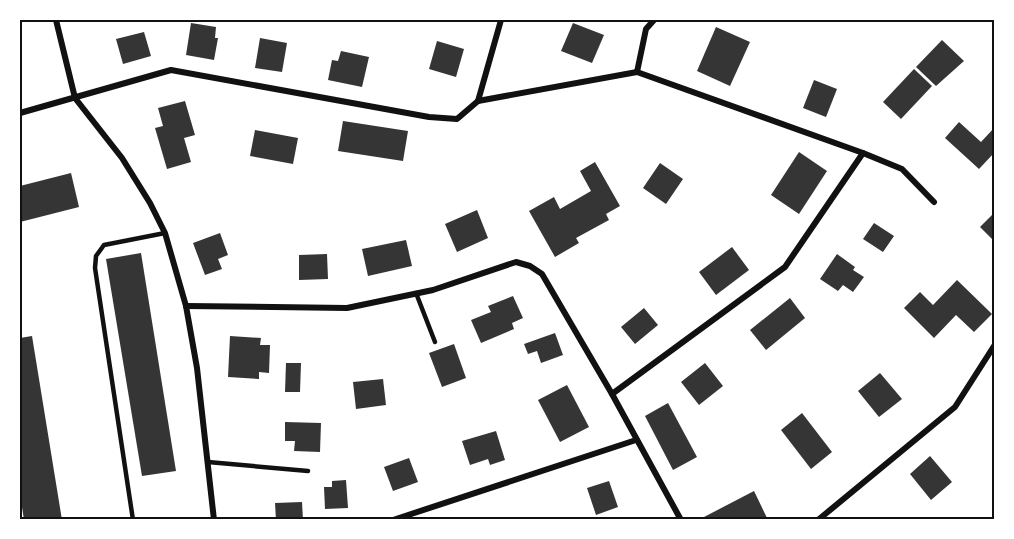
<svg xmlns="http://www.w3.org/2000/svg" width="1014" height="539" font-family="'DM Sans',sans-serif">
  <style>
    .building { fill: #353535 }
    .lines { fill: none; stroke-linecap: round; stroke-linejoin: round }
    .service { stroke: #111; stroke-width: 4.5 }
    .minor { stroke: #111; stroke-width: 6 }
    .neatline { fill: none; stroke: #111; stroke-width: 2 }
  </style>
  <rect width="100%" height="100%" fill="#fff"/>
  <!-- building -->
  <g class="building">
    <polygon points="191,23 216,27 215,38 218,38 214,60 186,55"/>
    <polygon points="573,23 604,35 592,63 561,51"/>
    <polygon points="716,27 750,42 730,86 697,71"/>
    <polygon points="144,32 151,56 123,64 116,39"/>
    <polygon points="260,38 287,43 282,72 255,68"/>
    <polygon points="942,40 964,61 936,86 916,67"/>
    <polygon points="437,41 464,49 456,77 429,69"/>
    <polygon points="341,51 369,57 362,87 328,80 332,60 338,61"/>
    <polygon points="914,69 932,86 901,119 883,102"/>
    <polygon points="814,80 837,89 826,117 803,108"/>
    <polygon points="185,101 195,135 184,138 191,162 167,169 155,128 163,126 158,108"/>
    <polygon points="343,121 408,131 403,161 338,151"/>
    <polygon points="959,122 981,142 994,128 994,153 979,169 945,138"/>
    <polygon points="255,130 298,138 293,164 250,156"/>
    <polygon points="799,152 827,171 799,214 771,195"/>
    <polygon points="595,162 620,206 606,214 609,220 576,238 579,243 555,257 529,211 554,197 560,209 591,191 580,171"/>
    <polygon points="660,163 683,179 666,204 643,188"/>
    <polygon points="71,173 79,207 20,222 20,186"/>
    <polygon points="477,210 488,238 457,252 445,224"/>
    <polygon points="994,213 994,241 980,227"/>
    <polygon points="874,223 894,236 883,252 863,239"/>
    <polygon points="220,233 228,255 218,259 222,269 205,275 193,243"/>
    <polygon points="406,240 412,266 368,276 362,249"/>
    <polygon points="732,247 749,270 716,295 699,272"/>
    <polygon points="141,253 176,471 142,476 106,259"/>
    <polygon points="327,254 328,279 299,280 299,255"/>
    <polygon points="837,254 855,267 853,270 864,277 853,292 843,285 838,291 820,279"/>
    <polygon points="957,280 992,314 974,332 956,315 934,338 904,308 920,292 933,305"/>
    <polygon points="513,296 523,318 512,323 514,329 481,343 471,320 491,312 488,306"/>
    <polygon points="790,298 805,318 766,350 750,330"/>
    <polygon points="644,308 658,325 635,344 621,327"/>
    <polygon points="555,333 563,355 541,363 537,351 528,354 524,344"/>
    <polygon points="32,336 62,520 24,520 20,494 20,338"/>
    <polygon points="230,336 261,338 260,345 270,345 269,373 259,372 259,379 228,377"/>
    <polygon points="454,344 466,378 442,387 429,353"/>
    <polygon points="286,363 301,363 300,392 285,392"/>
    <polygon points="705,363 723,386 699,405 681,382"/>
    <polygon points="880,373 902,399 879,417 858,391"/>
    <polygon points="383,379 386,405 356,409 353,382"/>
    <polygon points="567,385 589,427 560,442 538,400"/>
    <polygon points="668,403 697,457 673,470 645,416"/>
    <polygon points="802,413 832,452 811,469 781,430"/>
    <polygon points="285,422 321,423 320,452 294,451 295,441 285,441"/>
    <polygon points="496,431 505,460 490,465 488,459 470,465 462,441"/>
    <polygon points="930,456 952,482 931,500 910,474"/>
    <polygon points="409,458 418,482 393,491 384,467"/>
    <polygon points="346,480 348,508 325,509 324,487 332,487 332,481"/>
    <polygon points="609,481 618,507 596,515 587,488"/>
    <polygon points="754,491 768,520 705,520 704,517"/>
    <polygon points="302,502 303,520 276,520 275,503"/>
  </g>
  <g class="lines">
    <!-- service -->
    <g class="service">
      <polyline points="416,293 435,342"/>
      <polyline points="208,462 308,471"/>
      <polyline points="133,520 95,268 96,256 104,245 165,233"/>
    </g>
    <!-- minor -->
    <g class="minor">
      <polyline points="56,20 75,98 122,158 150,203 165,233 186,306 197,368 214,520"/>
      <polyline points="637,72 646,29 654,20"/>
      <polyline points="478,101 501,20"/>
      <polyline points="20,113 171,70 429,117 457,119 478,101 637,72 863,153"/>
      <polyline points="186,306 347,308 433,290 516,262 530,266 542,274 612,394 681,520"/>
      <polyline points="612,394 785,267 863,153 902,169 934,202"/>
      <polyline points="393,520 636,440"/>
      <polyline points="818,520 955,407 994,346"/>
    </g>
  </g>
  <!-- border -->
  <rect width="1014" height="539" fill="none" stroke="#ffffff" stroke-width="42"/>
  <rect x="21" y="21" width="972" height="497" class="neatline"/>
</svg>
